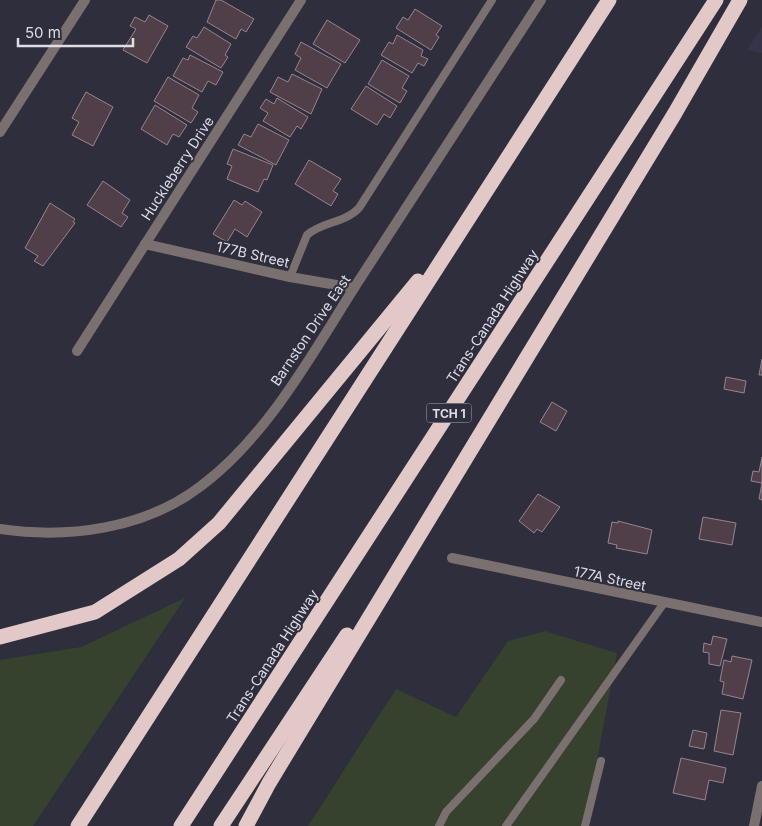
<svg xmlns="http://www.w3.org/2000/svg" width="762" height="826" font-family="Inter,sans-serif">
  <style>
    .built { fill: #35344a }
    .green { fill: #36412e }
    .building { fill: #503f49; stroke: #98848f }
    .lines { fill: none; stroke-linecap: round; stroke-linejoin: round }
    .service { stroke: #7a706f; stroke-width: 8 }
    .minor { stroke: #7a706f; stroke-width: 10 }
    .tertiary { stroke: #7a706f; stroke-width: 10 }
    .motorway { stroke: #e2c9c7; stroke-width: 15 }
    .labels { text-anchor: middle; dominant-baseline: central; stroke-width: 4; stroke-linejoin: round; paint-order: stroke }
    .shield { fill: #2e2e3d; stroke: #a9a9b5; stroke-width: 1 }
    .shield-label { font-size: 12px; font-weight: bold; fill: #dedee8 }
    .street-label { font-size: 14px; fill: #dedee8; stroke: #2e2e3d }
  </style>
  <rect width="100%" height="100%" fill="#2e2e3d"/>
  <!-- built -->
  <polygon class="built" points="762,27 762,53 747,50"/>
  <!-- green -->
  <g class="green">
    <polygon points="185,598 33,826 0,826 0,660 81,647"/>
    <polygon points="545,631 617,653 585,826 308,826 396,689 456,717 508,641"/>
  </g>
  <!-- building -->
  <g class="building">
    <polygon points="216,0 221,0 254,19 246,32 241,29 236,39 207,22"/>
    <polygon points="415,9 442,26 436,35 439,37 431,50 396,28 403,17 408,20"/>
    <polygon points="149,15 168,26 147,63 123,50 136,29 130,26 135,17 145,22"/>
    <polygon points="327,20 360,40 345,63 313,44"/>
    <polygon points="204,27 231,44 225,55 228,57 221,68 186,47 193,36 197,38"/>
    <polygon points="397,35 423,50 421,56 428,59 424,66 418,63 412,73 381,55 389,42 393,44"/>
    <polygon points="301,42 341,64 327,88 295,70 301,58 295,54"/>
    <polygon points="190,55 223,72 216,85 208,81 202,92 173,76 183,58 188,60"/>
    <polygon points="382,60 409,76 402,88 407,91 400,103 368,84"/>
    <polygon points="292,74 322,89 311,114 270,92 278,77 288,82"/>
    <polygon points="168,77 199,95 192,108 198,112 191,123 154,101"/>
    <polygon points="366,86 397,106 390,118 384,114 377,125 351,109"/>
    <polygon points="86,92 113,107 93,146 72,135 79,122 72,118"/>
    <polygon points="277,98 308,117 301,129 297,126 290,137 263,121 268,113 260,108 266,99 274,104"/>
    <polygon points="155,105 187,125 179,137 173,134 167,145 141,129"/>
    <polygon points="258,124 289,140 276,165 238,145 244,134 251,137"/>
    <polygon points="233,149 273,165 267,180 264,179 258,192 227,179 232,166 227,164"/>
    <polygon points="309,160 341,179 333,191 338,194 331,206 295,184"/>
    <polygon points="103,181 130,200 122,213 128,217 121,227 87,205"/>
    <polygon points="234,200 242,205 245,201 262,212 247,237 235,229 227,242 213,234"/>
    <polygon points="50,203 75,219 73,222 75,223 43,266 34,261 38,256 25,248"/>
    <polygon points="762,359 762,375 759,375"/>
    <polygon points="726,377 746,381 744,393 724,389"/>
    <polygon points="552,402 567,411 556,431 540,422"/>
    <polygon points="762,457 762,500 759,499 762,483 751,481 753,471 759,472"/>
    <polygon points="538,494 560,507 542,532 537,529 534,533 519,521"/>
    <polygon points="703,517 736,523 732,545 699,539"/>
    <polygon points="618,521 652,530 647,554 616,548 617,545 608,543 612,522 618,523"/>
    <polygon points="713,636 727,639 720,666 709,664 709,653 703,652 704,643 711,645"/>
    <polygon points="732,656 752,660 743,699 722,694 724,682 720,681 721,675 724,660 731,662"/>
    <polygon points="721,710 741,713 733,755 714,751"/>
    <polygon points="693,730 707,733 704,749 689,746"/>
    <polygon points="681,758 726,768 723,783 709,780 705,800 673,793"/>
  </g>
  <g class="lines">
    <!-- service -->
    <g class="service">
      <path d="M290 277 307 235C321 222 345 223 359 208L492 0"/>
      <polyline points="439,826 446,812 534,719 561,680"/>
      <polyline points="506,826 664,603"/>
      <polyline points="585,826 601,761"/>
    </g>
    <!-- minor -->
    <g class="minor">
      <polyline points="0,132 85,0"/>
      <polyline points="145,244 290,277 354,288"/>
      <polyline points="77,351 301,0"/>
      <polyline points="452,558 762,622"/>
      <polyline points="754,826 762,786"/>
    </g>
    <!-- tertiary -->
    <path class="tertiary" d="M0 529C68 539 145 529 201 486 267 437 312 354 356 285 418 190 480 95 541 0"/>
    <!-- motorway -->
    <g class="motorway">
      <polyline points="0,637 95,612 179,559 219,523 418,281"/>
      <polyline points="78,826 609,0"/>
      <polyline points="181,826 716,0"/>
      <polyline points="221,826 347,635"/>
      <polyline points="246,826 269,783 675,113 740,0"/>
    </g>
  </g>
  <g class="labels">
    <!-- shield labels -->
    <rect class="shield" x="426.5" y="403.5" width="45" height="19" rx="4"/>
    <g class="shield-label">
      <text x="449" y="413">TCH 1</text>
    </g>
    <!-- street labels -->
    <g class="street-label">
      <text transform="translate(177 168) rotate(-57)">Huckleberry Drive</text>
      <text transform="translate(253 254) rotate(13)">177B Street</text>
      <text transform="translate(492 316) rotate(-57)">Trans-Canada Highway</text>
      <text transform="translate(310 330) rotate(-56)">Barnston Drive East</text>
      <text transform="translate(610 578) rotate(12)">177A Street</text>
      <text transform="translate(272 656) rotate(-57)">Trans-Canada Highway</text>
    </g>
  </g>
  <!-- scale -->
  <path d="M18 38v8h115v-8" fill="none" stroke="#dedee8" stroke-width="2.5"/>
  <text x="25" y="38" font-size="15" fill="#dedee8" stroke="#2e2e3d" stroke-width="4" paint-order="stroke">50 m</text>
</svg>
